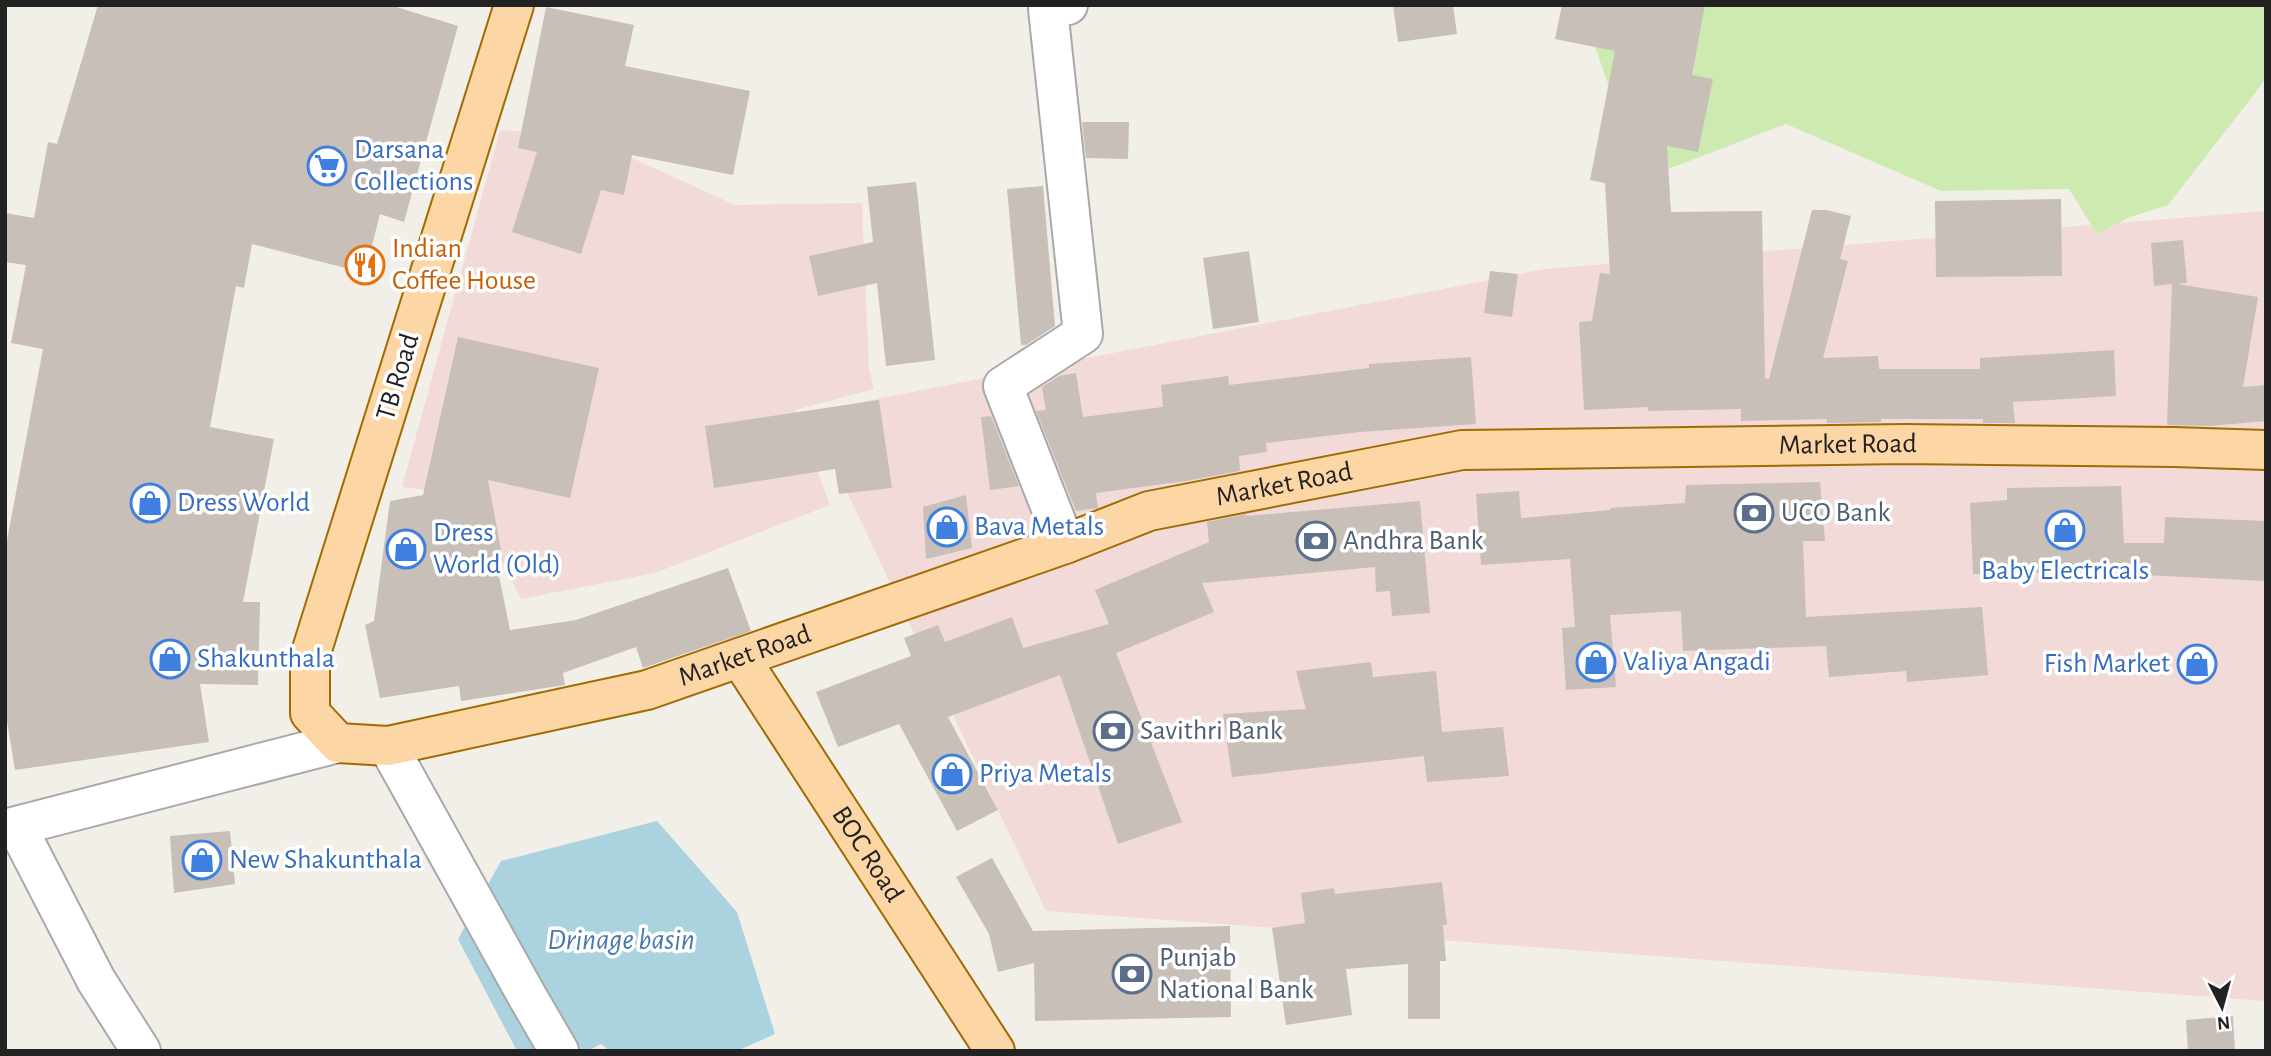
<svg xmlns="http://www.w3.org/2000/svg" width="2271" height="1056" font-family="'Alegreya Sans',sans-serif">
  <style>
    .commercial { fill: #f2dad9 }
    .grass { fill: #cdebb0 }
    .water { fill: #aad3df }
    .building { fill: #c7bfb8 }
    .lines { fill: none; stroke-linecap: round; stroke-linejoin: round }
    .minor-casing { stroke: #a9a9a9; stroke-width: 42 }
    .major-casing { stroke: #a06b00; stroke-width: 42 }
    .minor { stroke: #fff; stroke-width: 38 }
    .major { stroke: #fcd6a4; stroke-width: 38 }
    .labels { text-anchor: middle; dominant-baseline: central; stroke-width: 7; stroke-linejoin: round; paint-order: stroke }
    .shop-label { font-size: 28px; fill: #366cbe; stroke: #fff; text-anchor: start }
    .food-label { font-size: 28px; fill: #c56008; stroke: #fff; text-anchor: start }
    .street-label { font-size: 28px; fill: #222; stroke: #fff }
    .service-label { font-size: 28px; fill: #4e5e75; stroke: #fff; text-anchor: start }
    .water-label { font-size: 30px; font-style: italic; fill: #4a7aab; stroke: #fff }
  </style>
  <rect width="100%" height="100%" fill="#f2efe9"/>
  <!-- commercial -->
  <g class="commercial">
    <polygon points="500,130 584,136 735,205 862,203 869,369 874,389 795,410 830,505 655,573 521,599 467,495 402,487"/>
    <polygon points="2266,211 2266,1001 1046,911 809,412 1545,269"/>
  </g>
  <!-- grass -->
  <polygon class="grass" points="1580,5 2266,5 2266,77 2256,92 2168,205 2130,217 2097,234 2069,189 1941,191 1786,124 1642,179"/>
  <!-- water -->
  <polygon class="water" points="657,821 737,912 775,1034 737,1051 610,1051 601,1044 588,1051 517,1051 458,939 501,861"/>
  <!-- building -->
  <g class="building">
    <polygon points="98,5 390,5 458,26 404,222 380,214 365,273 252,244 244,288 236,286 210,427 274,439 243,602 260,602 258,685 200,684 209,742 15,770 5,709 5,551 43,349 11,343 26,265 5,262 5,213 34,218 48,142 57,144"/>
    <polygon points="1393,5 1453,5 1457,34 1398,42"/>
    <polygon points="1562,5 1705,5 1692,75 1713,79 1698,152 1667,146 1671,212 1762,211 1765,378 1769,379 1812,210 1826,210 1851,216 1840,259 1848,261 1823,358 1878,356 1879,369 1980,369 1980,358 2114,350 2116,396 2013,402 2015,423 1983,423 1983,419 1881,419 1881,422 1827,423 1827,419 1741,421 1741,409 1648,411 1648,407 1584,410 1579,322 1592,321 1600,273 1610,274 1605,183 1590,180 1615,51 1555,39"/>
    <polygon points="546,7 634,25 625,66 750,91 733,175 632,155 624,195 601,190 581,254 512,232 537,152 518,148"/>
    <polygon points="1082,122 1129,122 1128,159 1086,158"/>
    <polygon points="916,182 935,360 886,366 877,283 818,296 809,256 873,242 867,187"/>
    <polygon points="1043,186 1055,326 1026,345 1021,345 1007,189"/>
    <polygon points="2061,199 2062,276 1936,277 1935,201"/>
    <polygon points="2183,240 2187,283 2177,284 2258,297 2243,387 2266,385 2266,421 2210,426 2167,425 2172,284 2154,286 2151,243"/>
    <polygon points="1249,251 1259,322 1213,329 1203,258"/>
    <polygon points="1490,271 1518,274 1512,317 1484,313"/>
    <polygon points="458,337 599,368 570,498 488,480 503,561 496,561 510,630 576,620 728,568 751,631 643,668 636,647 563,673 565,685 461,701 459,686 380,698 365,625 374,621 390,501 423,495"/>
    <polygon points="1471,357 1476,424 1360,432 1266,443 1267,452 1239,456 1240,471 1186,481 1096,493 1098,508 1076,511 1036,411 1046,410 1042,387 1059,376 1076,373 1083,417 1163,407 1161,385 1228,376 1229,385 1369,368 1369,364"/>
    <polygon points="879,400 892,488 839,494 835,469 714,488 705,426"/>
    <polygon points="991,416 1019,486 990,490 981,417"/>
    <polygon points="1820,482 1825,541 1803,541 1806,617 1982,607 1988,675 1907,682 1906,671 1829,677 1826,646 1683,651 1681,611 1610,615 1616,687 1566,690 1562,628 1575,627 1570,559 1481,565 1476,494 1519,491 1521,518 1611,510 1610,508 1685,503 1686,485"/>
    <polygon points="2121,486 2124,543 2164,543 2165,517 2266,521 2266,581 2144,575 2145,571 1973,574 1970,503 2007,500 2007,488"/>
    <polygon points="966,495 972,548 926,559 923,507"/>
    <polygon points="1420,501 1430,613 1392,616 1390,591 1376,592 1375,567 1202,583 1214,612 1116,653 1182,822 1118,844 1060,675 948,717 998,810 957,831 899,724 838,747 816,692 911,656 904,638 938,625 945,642 1012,617 1023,648 1109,624 1095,590 1209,542 1207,522 1246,514 1246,516"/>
    <polygon points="1371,662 1373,677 1436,671 1442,732 1503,727 1509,776 1427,782 1424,756 1232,777 1223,714 1306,709 1296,671"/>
    <polygon points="230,831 235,884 174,893 170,836"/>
    <polygon points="992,858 1033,931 1230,926 1231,1017 1035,1021 1034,963 998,972 989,934 956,877"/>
    <polygon points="1442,882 1447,925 1443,925 1446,961 1440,961 1440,1019 1408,1019 1408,964 1346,969 1352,1015 1286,1025 1272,928 1305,923 1301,893 1334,888 1335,894"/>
    <polygon points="2233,1016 2235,1051 2188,1051 2186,1020"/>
  </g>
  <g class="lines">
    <defs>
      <g id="minor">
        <polyline points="1065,544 1003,386 1083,334 1048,9 1068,5"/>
        <polyline points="388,746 527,996 559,1051"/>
        <polyline points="17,827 96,980 141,1051"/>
        <polyline points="5,829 338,743"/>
      </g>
      <g id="major">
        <path id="s1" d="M514 5 310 656V713L338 743 388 746 647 690 1065 544 1149 511 1462 450 1905 444 2174 447 2266 450"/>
        <path id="s2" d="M740 658 995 1051"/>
      </g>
    </defs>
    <!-- minor casing -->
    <use href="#minor" class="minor-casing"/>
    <!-- major casing -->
    <use href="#major" class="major-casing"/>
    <!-- minor -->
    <use href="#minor" class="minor"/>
    <!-- major -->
    <use href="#major" class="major"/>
  </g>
  <!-- icons -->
  <defs>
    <symbol id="supermarket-ring" viewBox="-11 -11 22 22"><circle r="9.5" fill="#fff" stroke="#3f7fe0" stroke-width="1.5"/><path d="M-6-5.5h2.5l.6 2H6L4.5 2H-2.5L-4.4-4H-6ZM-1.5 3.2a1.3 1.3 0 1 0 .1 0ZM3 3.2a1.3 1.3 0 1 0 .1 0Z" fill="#3f7fe0"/></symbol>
    <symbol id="restaurant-ring" viewBox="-11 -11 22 22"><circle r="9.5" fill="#fff" stroke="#e8710a" stroke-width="1.5"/><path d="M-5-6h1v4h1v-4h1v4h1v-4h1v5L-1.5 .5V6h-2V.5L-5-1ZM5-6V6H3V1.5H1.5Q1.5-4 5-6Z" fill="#e8710a"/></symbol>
    <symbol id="shop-ring" viewBox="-11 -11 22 22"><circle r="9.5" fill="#fff" stroke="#3f7fe0" stroke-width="1.5"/><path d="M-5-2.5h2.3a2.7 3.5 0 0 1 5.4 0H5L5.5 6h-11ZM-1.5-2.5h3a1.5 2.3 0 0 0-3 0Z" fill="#3f7fe0"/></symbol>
    <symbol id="bank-ring" viewBox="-11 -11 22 22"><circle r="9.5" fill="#fff" stroke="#5c6f8a" stroke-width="1.5"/><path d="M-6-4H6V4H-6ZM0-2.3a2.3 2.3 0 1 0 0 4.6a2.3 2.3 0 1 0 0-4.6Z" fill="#5c6f8a"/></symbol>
  </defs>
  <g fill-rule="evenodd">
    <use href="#supermarket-ring" x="305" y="144" width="44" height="44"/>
    <use href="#restaurant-ring" x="343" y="243" width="44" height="44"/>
    <use href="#shop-ring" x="128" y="481" width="44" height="44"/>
    <use href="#bank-ring" x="1732" y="491" width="44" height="44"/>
    <use href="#shop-ring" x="925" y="505" width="44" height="44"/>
    <use href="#shop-ring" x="2043" y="508" width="44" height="44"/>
    <use href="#bank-ring" x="1294" y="519" width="44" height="44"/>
    <use href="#shop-ring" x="384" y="527" width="44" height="44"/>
    <use href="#shop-ring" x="148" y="637" width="44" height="44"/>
    <use href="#shop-ring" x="1574" y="640" width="44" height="44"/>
    <use href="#shop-ring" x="2175" y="642" width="44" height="44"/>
    <use href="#bank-ring" x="1091" y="709" width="44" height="44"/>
    <use href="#shop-ring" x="930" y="752" width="44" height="44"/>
    <use href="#shop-ring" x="180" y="838" width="44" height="44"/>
    <use href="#bank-ring" x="1110" y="952" width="44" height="44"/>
  </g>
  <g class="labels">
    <!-- shop labels -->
    <g class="shop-label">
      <text x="354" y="150">Darsana<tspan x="354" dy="32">Collections</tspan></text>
      <text x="177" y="503">Dress World</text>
      <text x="974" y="527">Bava Metals</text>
      <text x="433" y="533">Dress<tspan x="433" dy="32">World (Old)</tspan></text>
      <text x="2065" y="571" text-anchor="middle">Baby Electricals</text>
      <text x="197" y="659">Shakunthala</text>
      <text x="1623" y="662">Valiya Angadi</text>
      <text x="2170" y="664" text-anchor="end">Fish Market</text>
      <text x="979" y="774">Priya Metals</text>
      <text x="229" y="860">New Shakunthala</text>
    </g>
    <!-- food labels -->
    <g class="food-label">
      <text x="392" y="249">Indian<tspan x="392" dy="32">Coffee House</tspan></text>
    </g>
    <!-- street labels -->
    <g class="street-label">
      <text transform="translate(398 377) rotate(-73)">TB Road</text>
      <text stroke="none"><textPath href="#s1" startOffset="2333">Market Road</textPath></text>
      <text stroke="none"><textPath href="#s1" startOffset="1766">Market Road</textPath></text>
      <text stroke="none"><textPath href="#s1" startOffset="1199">Market Road</textPath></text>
      <text stroke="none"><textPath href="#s2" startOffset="234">BOC Road</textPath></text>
    </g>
    <!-- service labels -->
    <g class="service-label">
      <text x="1781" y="513">UCO Bank</text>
      <text x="1343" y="541">Andhra Bank</text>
      <text x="1140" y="731">Savithri Bank</text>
      <text x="1159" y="958">Punjab<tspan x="1159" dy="32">National Bank</tspan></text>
    </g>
    <!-- water labels -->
    <g class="water-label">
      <text x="621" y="940">Drinage basin</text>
    </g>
  </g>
  <!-- border -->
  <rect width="2271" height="1056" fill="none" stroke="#222222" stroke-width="14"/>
  <!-- north arrow -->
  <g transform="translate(2222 1007) rotate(174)" stroke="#ffffff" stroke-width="5" paint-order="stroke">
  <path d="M0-5L12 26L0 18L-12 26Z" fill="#222222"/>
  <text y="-10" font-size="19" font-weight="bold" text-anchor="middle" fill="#222222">N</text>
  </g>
</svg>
